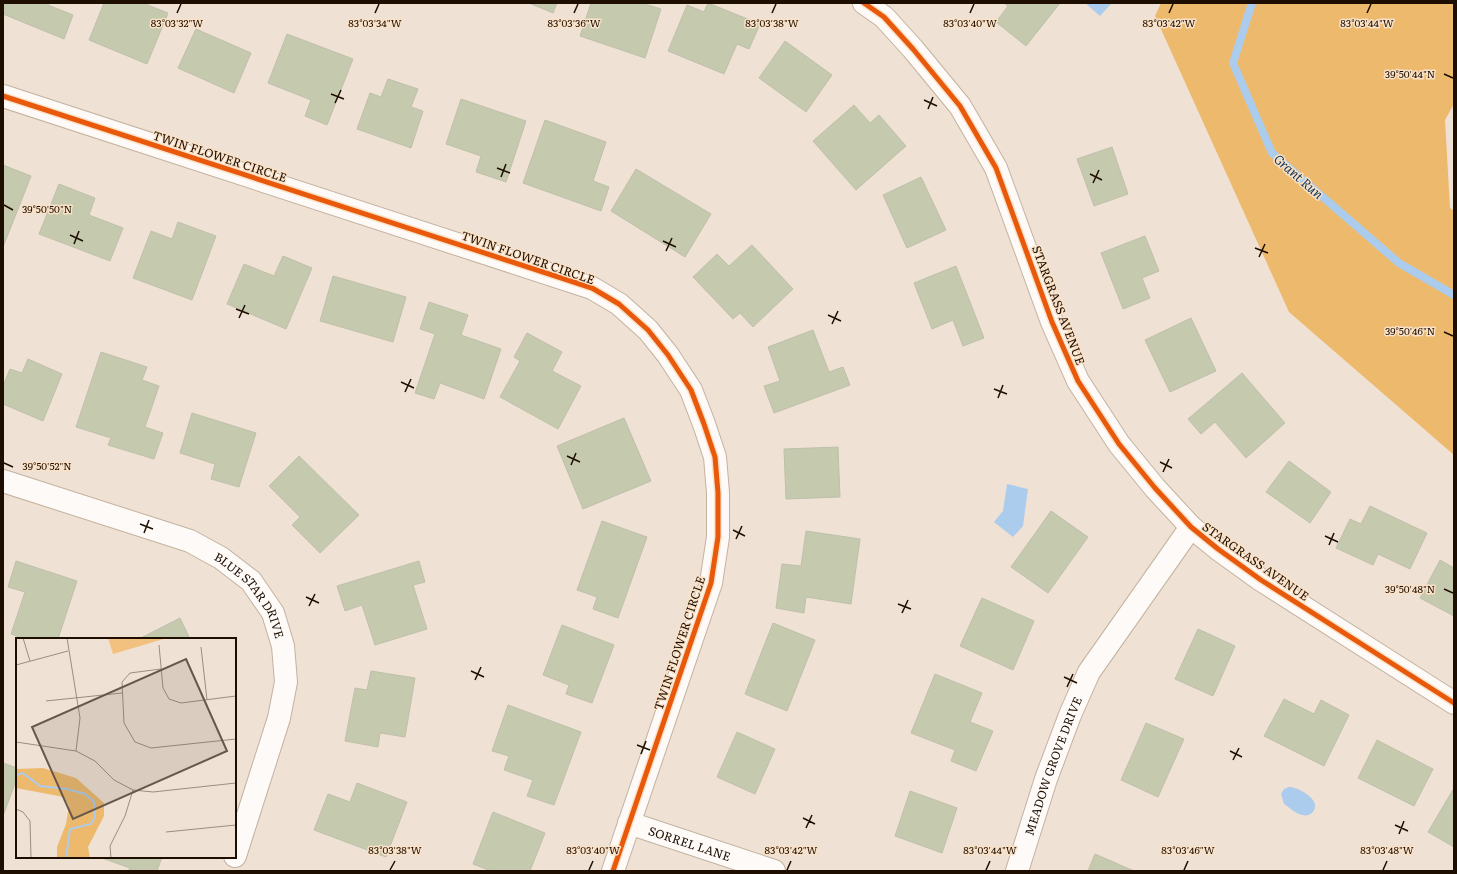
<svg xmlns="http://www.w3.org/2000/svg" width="1457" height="874" font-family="Literata,serif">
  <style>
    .forest { fill: #edb96d }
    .water { fill: #accced }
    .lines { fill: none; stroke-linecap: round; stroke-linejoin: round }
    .stream { stroke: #accced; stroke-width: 8 }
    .building { fill: #c5c9ad; stroke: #bfc0ab }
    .minor-casing { stroke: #c4b29f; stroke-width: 24 }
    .minor { stroke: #fdfaf8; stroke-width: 22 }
    .cycleway-casing { stroke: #fae2c8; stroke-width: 8 }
    .cycleway { stroke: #e8590c; stroke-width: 5 }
    .ticks { fill: none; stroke: #1e0e00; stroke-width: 1.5 }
    .labels { text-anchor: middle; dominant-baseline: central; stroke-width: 3; stroke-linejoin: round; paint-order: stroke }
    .street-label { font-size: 12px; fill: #1e0e00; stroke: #fae2c8 }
    .water-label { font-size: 13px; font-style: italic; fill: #103557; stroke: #fae2c8 }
    .inset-river { fill: none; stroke: #accced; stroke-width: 2 }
    .inset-road { fill: none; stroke: #9b8d7f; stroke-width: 1 }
    .view { fill: #67584a; fill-opacity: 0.15; stroke: #67584a; stroke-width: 2 }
    .inset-edge { fill: none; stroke: #1e0e00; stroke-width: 2 }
    .ticks-label { font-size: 10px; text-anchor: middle; fill: #1e0e00; stroke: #fae2c8; stroke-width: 3; stroke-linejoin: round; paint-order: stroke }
  </style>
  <rect width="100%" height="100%" fill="#efe1d3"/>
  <!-- forest -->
  <polygon class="forest" points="1161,3 1454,3 1454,104 1445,120 1450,208 1454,211 1454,455 1289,312 1155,16"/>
  <!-- water -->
  <g class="water">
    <polygon points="1085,3 1112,3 1100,16"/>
    <polygon points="1007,484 1028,489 1023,526 1013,537 994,522 1003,511"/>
    <path d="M1289 787C1297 787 1313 796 1315 804 1316 811 1310 817 1303 815 1296 814 1290 808 1284 804L1281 794 1284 789Z"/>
  </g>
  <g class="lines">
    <!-- stream -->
    <polyline class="stream" points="1252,3 1233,63 1272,153 1399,263 1454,295"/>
  </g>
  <!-- building -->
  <g class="building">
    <polygon points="3,3 49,3 48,5 73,15 64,39 3,14"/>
    <polygon points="104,3 143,3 168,13 147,64 89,40"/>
    <polygon points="529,3 557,3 553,13"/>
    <polygon points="591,3 642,3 661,9 645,58 580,36"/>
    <polygon points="708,3 760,24 749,49 737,44 724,74 668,51 687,5 704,12"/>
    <polygon points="1004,3 1060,3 1026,46 996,22 1008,6"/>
    <polygon points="196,29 251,53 234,93 178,68"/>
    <polygon points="287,34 353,59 327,125 305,116 311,100 268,83"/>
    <polygon points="785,41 832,75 806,112 759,78"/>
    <polygon points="388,79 418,89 411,107 423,111 411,148 357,129 370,93 381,97"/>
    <polygon points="461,99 526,121 506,182 476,172 481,156 446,144"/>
    <polygon points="854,105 870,123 879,115 906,146 856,190 813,141"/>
    <polygon points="545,120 606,142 593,181 609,187 601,211 523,183"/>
    <polygon points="1112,147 1128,194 1094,206 1077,159"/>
    <polygon points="3,165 31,176 3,247"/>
    <polygon points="636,169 711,214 685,257 611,211"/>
    <polygon points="921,177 946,230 907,248 883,195"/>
    <polygon points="59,184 95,198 89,215 123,228 110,261 39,234"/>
    <polygon points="178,222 216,236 192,300 133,278 151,231 172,239"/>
    <polygon points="1145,236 1159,271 1142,278 1150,298 1123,309 1101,253"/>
    <polygon points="752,245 793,289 753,327 740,313 733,319 693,277 717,254 729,266"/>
    <polygon points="283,256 312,268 286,329 227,304 244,264 274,276"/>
    <polygon points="956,266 984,338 963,346 953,320 932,329 914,283"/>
    <polygon points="333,276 406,297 393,342 320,321"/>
    <polygon points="429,302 468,315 461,335 501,349 484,399 440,383 434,399 415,393 435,334 420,329"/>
    <polygon points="1191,318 1216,371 1170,392 1145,340"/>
    <polygon points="813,330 829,372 843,367 850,385 774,413 764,386 780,381 768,347"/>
    <polygon points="527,333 562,352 552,371 581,386 558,429 500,397 520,361 514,357"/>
    <polygon points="101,352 147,367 142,380 159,386 145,427 163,433 154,459 108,445 111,438 76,427"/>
    <polygon points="28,359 62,374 43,421 3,404 3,386 10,369 22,373"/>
    <polygon points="1242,373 1285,423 1246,458 1215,422 1201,434 1188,419"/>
    <polygon points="192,413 256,433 239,487 211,479 215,464 180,453"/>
    <polygon points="624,418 651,481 583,509 557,446"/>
    <polygon points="838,447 840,497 786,499 784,449"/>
    <polygon points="299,456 359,515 320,553 292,525 300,517 269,486"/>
    <polygon points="1289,461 1331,492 1310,523 1266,492"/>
    <polygon points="1370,506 1427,533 1410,569 1378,554 1373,565 1336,548 1350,519 1361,524"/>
    <polygon points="1051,511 1088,537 1048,593 1011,567"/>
    <polygon points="602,521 647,537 618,618 593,609 597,597 577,590"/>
    <polygon points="806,531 860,539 851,604 806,597 804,613 776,608 782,564 801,566"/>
    <polygon points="1440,560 1454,568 1454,616 1420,598"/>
    <polygon points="16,561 77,581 58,639 25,639 11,634 25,592 8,587"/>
    <polygon points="419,561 425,582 413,585 427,629 375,645 362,605 345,611 337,586"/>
    <polygon points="982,598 1034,621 1013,670 960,646"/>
    <polygon points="180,618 190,639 139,639"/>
    <polygon points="773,623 815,640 787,711 745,694"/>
    <polygon points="562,625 614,645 592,703 566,694 569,685 543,675"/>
    <polygon points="1198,629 1235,646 1213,696 1175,679"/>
    <polygon points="371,671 415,678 405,737 380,733 378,747 345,741 355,688 367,690"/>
    <polygon points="935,674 982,693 970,722 993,731 976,771 951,761 955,750 911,733"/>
    <polygon points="1284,699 1314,714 1321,700 1349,715 1324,766 1264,736"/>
    <polygon points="508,705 581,732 554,805 527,796 533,780 504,770 509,756 492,751"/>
    <polygon points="1146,723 1184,739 1158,797 1121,780"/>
    <polygon points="737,732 775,749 755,794 717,777"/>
    <polygon points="1377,740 1433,769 1414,806 1358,778"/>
    <polygon points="3,763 17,768 17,778 3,816"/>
    <polygon points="357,783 407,802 386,857 314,830 328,794 350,802"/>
    <polygon points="1454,788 1454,847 1428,832"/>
    <polygon points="910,791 957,808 942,853 895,836"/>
    <polygon points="493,812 545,833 530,871 491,871 473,864"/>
    <polygon points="1095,854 1134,871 1088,871"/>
    <polygon points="99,857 162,857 157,871 128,871 130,868"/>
  </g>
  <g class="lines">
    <defs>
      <g id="minor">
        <polyline points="864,3 884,17 913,49 960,106 996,168 1052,322 1078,381 1119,444 1155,488 1191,527 1218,549 1261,580 1454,703"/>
        <polyline points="3,96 592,288 619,304 648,330 668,355 691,390 704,424 715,457 718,493 718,537 711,583 613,871"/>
        <path id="s1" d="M3 481 190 541 221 558 251 581 273 613 283 646 286 682 279 718 235 856"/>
        <path id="s2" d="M629 823 774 871"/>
        <path id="s3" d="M1017 871 1046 779 1070 715 1089 672 1191 527"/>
      </g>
    </defs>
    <!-- minor casing -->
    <use href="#minor" class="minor-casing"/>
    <!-- minor -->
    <use href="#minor" class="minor"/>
    <defs>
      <g id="cycleway">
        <polyline points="864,3 884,17 913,49 960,106 996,168 1052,322 1078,381 1119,444 1155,488 1191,527 1218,549 1261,580 1454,703"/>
        <polyline points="3,96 592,288 619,304 648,330 668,355 691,390 704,424 715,457 718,493 718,537 711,583 613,871"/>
      </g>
    </defs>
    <!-- cycleway casing -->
    <use href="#cycleway" class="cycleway-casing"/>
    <!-- cycleway -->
    <use href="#cycleway" class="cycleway"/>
  </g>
  <!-- ticks -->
  <path class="ticks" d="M177 13 181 4M375 13 379 4M574 13 578 4M772 13 776 4M970 13 974 4M1169 13 1173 4M1367 13 1371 4M1444 74 1453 78M331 94 344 99M924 100 937 106M335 103 341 90M928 109 933 97M497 168 510 173M1090 174 1102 180M501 177 506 164M1093 183 1099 170M4 205 13 210M70 235 83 241M663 241 676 247M74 244 79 231M1255 248 1268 253M666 251 672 238M1259 257 1265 244M236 309 249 314M828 315 841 321M239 318 245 305M832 324 838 311M1444 332 1453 336M401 382 414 388M994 389 1007 394M405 392 411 379M998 398 1003 385M567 456 580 462M1160 462 1172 468M4 463 13 467M571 465 576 453M1163 472 1169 459M140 524 153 529M733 530 745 536M144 533 149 520M1325 536 1338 542M736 539 742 526M1329 545 1334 533M1444 589 1453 593M306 597 319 603M898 604 911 609M309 606 315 594M902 613 908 600M471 671 484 677M1064 677 1077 683M475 680 481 667M1067 687 1073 674M637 745 650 750M1230 751 1242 757M641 754 646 741M1233 760 1239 748M803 818 815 824M1395 825 1408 831M806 828 812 815M1399 834 1404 821M390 870 395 861M589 870 593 861M787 870 791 861M986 870 990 861M1184 870 1188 861M1383 870 1387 861"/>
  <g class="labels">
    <!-- street labels -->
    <g class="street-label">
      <text transform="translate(220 156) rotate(18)">TWIN FLOWER CIRCLE</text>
      <text transform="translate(528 257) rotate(19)">TWIN FLOWER CIRCLE</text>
      <text transform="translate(1059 305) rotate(69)">STARGRASS AVENUE</text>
      <text transform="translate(1256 561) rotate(35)">STARGRASS AVENUE</text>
      <text stroke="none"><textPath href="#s1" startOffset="280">BLUE STAR DRIVE</textPath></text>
      <text transform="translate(679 643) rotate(-72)">TWIN FLOWER CIRCLE</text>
      <text stroke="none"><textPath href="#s3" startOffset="111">MEADOW GROVE DRIVE</textPath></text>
      <text stroke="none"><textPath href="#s2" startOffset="64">SORREL LANE</textPath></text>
    </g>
    <!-- water labels -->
    <g class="water-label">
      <text transform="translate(1299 176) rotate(41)">Grant Run</text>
    </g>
  </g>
  <!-- overview -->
  <g transform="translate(16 638)">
    <rect width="220" height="220" fill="#efe1d3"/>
    <path d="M92 0H151L97 16Z" fill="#f2c17f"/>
    <path d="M27 130 60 140 88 165V178L72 209 74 220H41V209L50 186 53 168 48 159 0 150V131Z" fill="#edb96d"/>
    <path class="inset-river" d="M0 137 7 135 24 148 51 151 69 156 78 164 79 179 75 186 54 191 50 220"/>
    <path class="inset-road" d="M7 0 14 23M51 0 64 80 60 113M143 7 147 50 153 61 165 65 220 58M185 9 191 62M0 27 52 13M145 31 114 35 106 44 108 85 119 104 135 110 220 101M30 63 106 55M0 104 60 113 79 123 98 142 117 152 137 154 220 145M0 171 7 174 14 183 15 220M150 194 220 187M95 220 94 208 109 178 117 152"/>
    <path class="view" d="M170 21 211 113 57 181 16 89Z"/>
    <rect width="220" height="220" class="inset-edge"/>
  </g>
  <g class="ticks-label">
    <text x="177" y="27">83°03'32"W</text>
    <text x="375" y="27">83°03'34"W</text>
    <text x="1367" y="27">83°03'44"W</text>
    <text x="574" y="27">83°03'36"W</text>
    <text x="772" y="27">83°03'38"W</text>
    <text x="970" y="27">83°03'40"W</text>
    <text x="1169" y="27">83°03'42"W</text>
    <text x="1410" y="78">39°50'44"N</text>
    <text x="47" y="213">39°50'50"N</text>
    <text x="1410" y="335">39°50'46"N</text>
    <text x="47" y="470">39°50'52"N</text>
    <text x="1410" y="593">39°50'48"N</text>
    <text x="395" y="854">83°03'38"W</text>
    <text x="593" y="854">83°03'40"W</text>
    <text x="791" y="854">83°03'42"W</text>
    <text x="990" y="854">83°03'44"W</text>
    <text x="1188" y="854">83°03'46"W</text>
    <text x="1387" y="854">83°03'48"W</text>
  </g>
  <!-- border -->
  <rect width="1457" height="874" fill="none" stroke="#1e0e00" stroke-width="8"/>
</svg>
